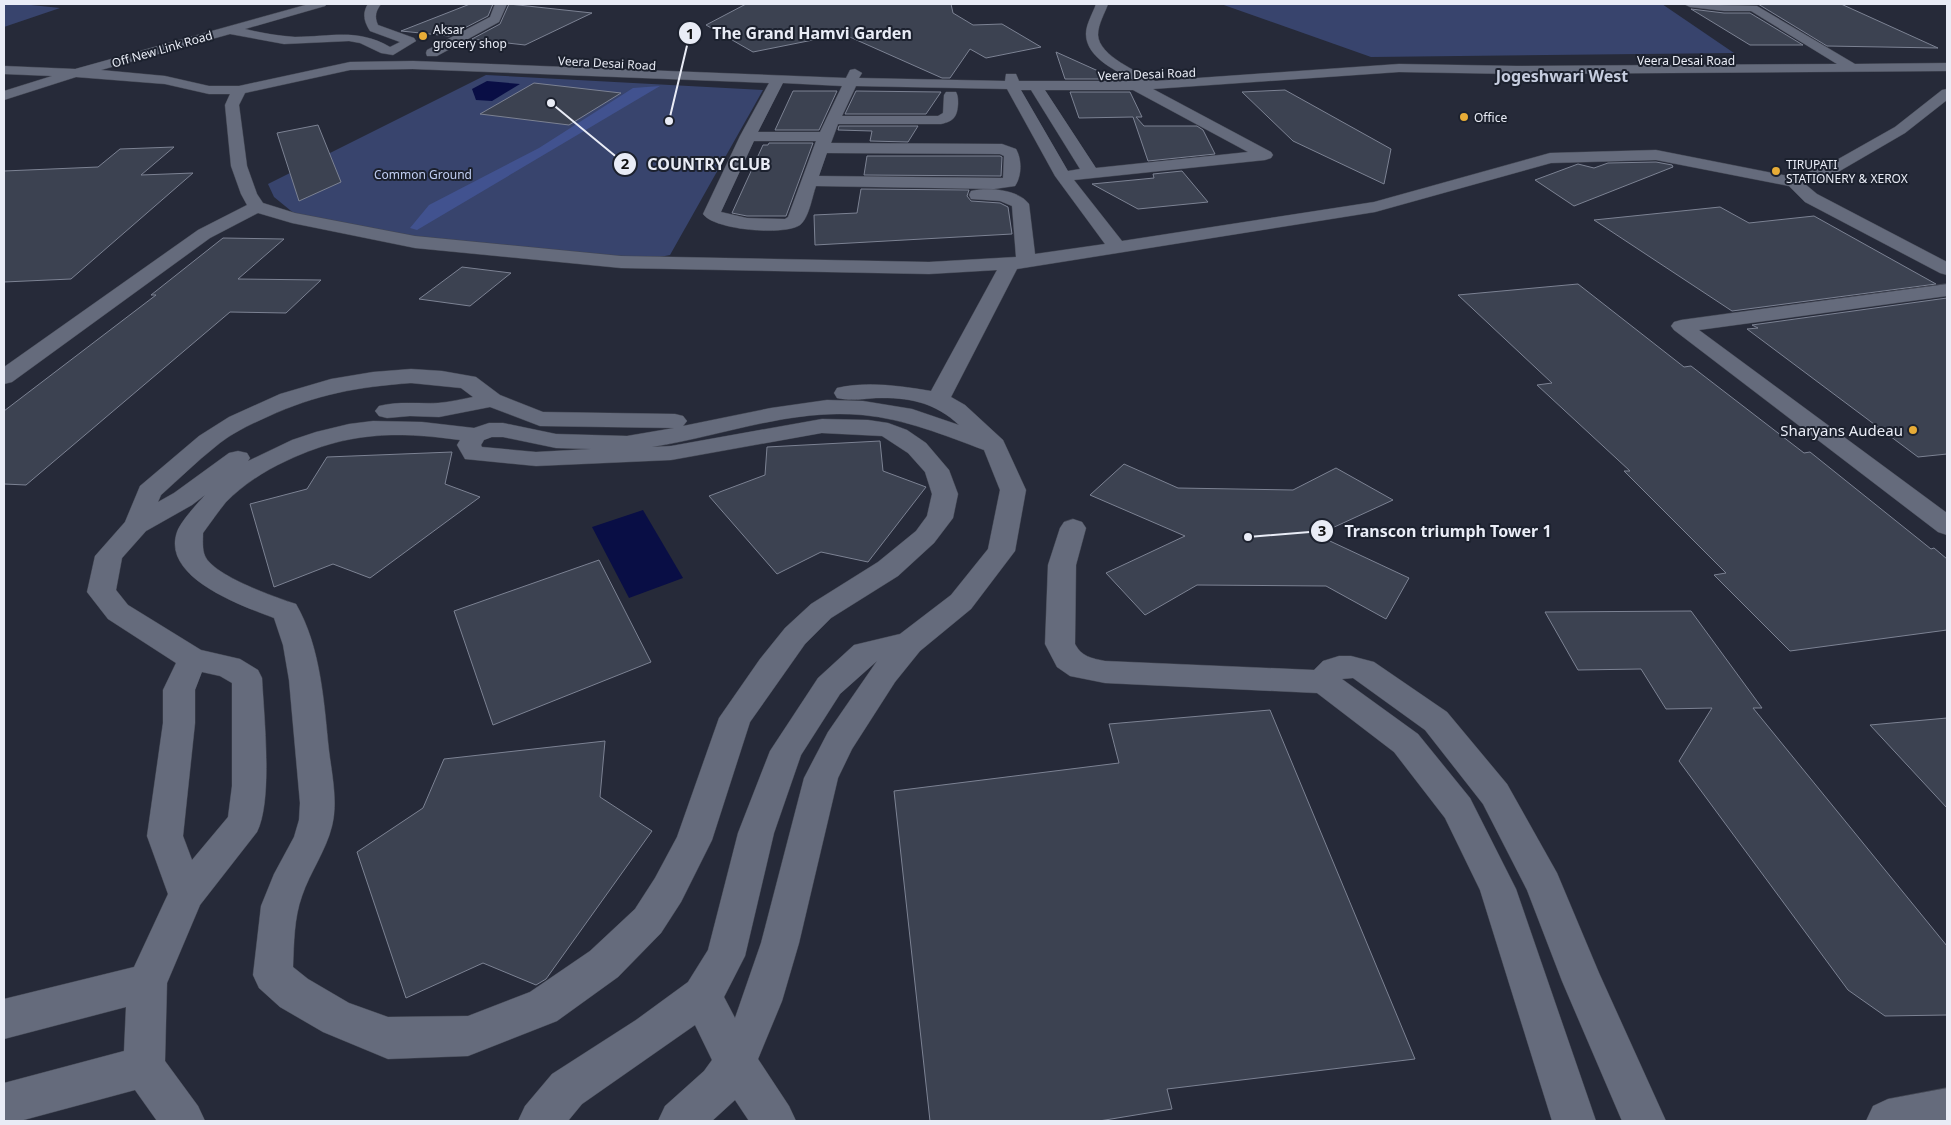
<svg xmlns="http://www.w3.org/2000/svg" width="1951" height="1125" font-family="'Noto Sans',sans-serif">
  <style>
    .green { fill: #38446d }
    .forest { fill: #41528f }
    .water { fill: #090e45 }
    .building { fill: #3c4251; stroke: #7c8293 }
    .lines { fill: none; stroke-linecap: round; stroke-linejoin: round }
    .minor-casing { stroke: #434753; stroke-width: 1 }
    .minor { fill: #656b7c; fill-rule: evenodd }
    .poi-dot { fill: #e7ac37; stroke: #1c212e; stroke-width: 2 }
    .labels { text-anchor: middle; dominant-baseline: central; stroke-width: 4; stroke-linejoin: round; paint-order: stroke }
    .far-poi-label { font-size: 12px; fill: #e9ecf6; stroke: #1c212e; text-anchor: start }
    .far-street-label { font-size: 12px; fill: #e9ecf6; stroke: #1c212e }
    .far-park-label { font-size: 12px; fill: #c1cef2; stroke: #1c212e }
    .poi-label { font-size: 15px; fill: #e9ecf6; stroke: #1c212e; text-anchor: end }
    .far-district-label { font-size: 16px; font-weight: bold; fill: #c6cddf; stroke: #1c212e }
    .leader { fill: none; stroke: #e9ecf6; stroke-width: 2 }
    .callout-dot { fill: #e9ecf6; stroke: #1c212e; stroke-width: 2 }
    .mark-label { font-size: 15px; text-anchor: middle; font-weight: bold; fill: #111 }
    .callout-label { font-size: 16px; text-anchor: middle; font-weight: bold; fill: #e9ecf6; stroke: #1c212e; stroke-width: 4; stroke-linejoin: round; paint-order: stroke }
  </style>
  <rect width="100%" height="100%" fill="#262a39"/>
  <!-- green -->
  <g class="green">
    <polygon points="4,4 32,4 31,5 60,8 4,27"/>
    <polygon points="1221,4 1662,4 1734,53 1371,57"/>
    <polygon points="486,75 763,90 670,255 655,258 625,260 421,239 296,215 274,197 268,184"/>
  </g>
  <!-- forest -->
  <polygon class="forest" points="660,86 417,230 410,228 429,205 539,148 633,88"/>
  <!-- water -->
  <g class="water">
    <polygon points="487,81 520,84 492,101 476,100 472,89"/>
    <polygon points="643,510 683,578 629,598 592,527"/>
  </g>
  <!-- building -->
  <g class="building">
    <polygon points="470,4 493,4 488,16 449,36 401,31"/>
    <polygon points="509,4 592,13 525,45 472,39 500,24"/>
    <polygon points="746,4 951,4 953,13 973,25 1002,24 1041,47 986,58 970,49 950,78 942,78 843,34 753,52 706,25"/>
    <polygon points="1743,4 1841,4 1938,48 1827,46 1758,4"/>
    <polygon points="1691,9 1724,13 1750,13 1803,45 1750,45"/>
    <polygon points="1056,52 1116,79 1065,79"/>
    <polygon points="534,83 621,93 569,125 480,114"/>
    <polygon points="1285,90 1391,149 1384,184 1293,141 1242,92"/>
    <polygon points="793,91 837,91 819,130 775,130"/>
    <polygon points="856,91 941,92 926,114 845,114"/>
    <polygon points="1070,92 1130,92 1142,117 1136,117 1144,126 1197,126 1203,130 1215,154 1148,161 1133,117 1079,118"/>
    <polygon points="318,125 341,182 299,201 277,133"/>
    <polygon points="839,126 918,126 908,142 870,141 872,131 838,130"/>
    <polygon points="769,143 813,143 786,216 747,216 732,213 763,145 768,145"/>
    <polygon points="174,147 141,175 193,173 71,279 4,282 4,171 98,167 120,149"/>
    <polygon points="867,156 1000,156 1002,157 1001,176 864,175"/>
    <polygon points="1656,162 1672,165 1673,167 1574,206 1535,180 1578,164 1594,168 1608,163"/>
    <polygon points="1182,171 1208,202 1138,209 1092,184 1154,178 1153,174"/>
    <polygon points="861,189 969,190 967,196 971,201 1000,203 1008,207 1012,234 815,245 814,215 857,213"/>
    <polygon points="1720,207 1749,223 1814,216 1936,284 1732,311 1594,220"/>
    <polygon points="223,238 284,239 238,279 321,280 286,313 230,312 26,485 4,484 4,411 156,295 151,295"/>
    <polygon points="462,267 511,273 470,306 419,299"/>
    <polygon points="1578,284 1684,367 1691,366 1804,453 1810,452 1931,549 1934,548 1947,559 1947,630 1790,651 1714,575 1726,573 1624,471 1630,471 1537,385 1552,383 1458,295"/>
    <polygon points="1947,298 1947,454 1918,457 1747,329 1758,328 1752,325"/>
    <polygon points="880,441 883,471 926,487 868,562 821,552 777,574 709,496 765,475 767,447"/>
    <polygon points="452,452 445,484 480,497 370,578 333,564 274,587 250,504 307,489 327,457"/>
    <polygon points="1124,464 1178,488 1293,490 1336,468 1393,500 1317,535 1409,578 1386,619 1326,586 1197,585 1145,615 1106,573 1185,536 1090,495"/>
    <polygon points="599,560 651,662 493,725 454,611"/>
    <polygon points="1691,611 1762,708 1753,708 1947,946 1947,1015 1885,1016 1848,990 1679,761 1712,708 1666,709 1641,669 1578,670 1545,612"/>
    <polygon points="1270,710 1415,1059 1167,1089 1172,1109 1099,1121 930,1121 894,791 1119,763 1109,724"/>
    <polygon points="1947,718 1947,808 1870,725"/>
    <polygon points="605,741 600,797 652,831 546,979 536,985 483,963 406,998 357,852 423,808 444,759"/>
  </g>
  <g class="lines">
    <defs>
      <g id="minor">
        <path d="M309 4H327L325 6 245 29C261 33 278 36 295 37 331 37 357 28 390 47L400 42 370 31C364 22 362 13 368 4H381C376 11 374 16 378 25L414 38 416 41 393 55 381 53 360 43 349 41 284 44 230 34 101 70 165 76 209 86H239L350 62 413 61 846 78 850 70 855 69 862 73 859 78 1005 81 1006 74H1016L1019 81H1136C1118 72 1086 58 1086 34 1086 24 1093 13 1096 4H1108C1105 13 1098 24 1098 35 1099 56 1138 72 1155 81L1399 64 1517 66 1837 64 1751 11H1724L1690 7 1684 4 1757 6 1855 64 1947 63V71L1517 74 1399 72 1153 89 1271 152 1273 155 1271 158 1265 160 1074 180 1122 241 1374 202 1550 153 1656 150 1793 177 1826 166 1895 127 1942 90 1947 89V100L1905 133 1838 172 1805 184 1817 194 1947 262V275L1940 273 1805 202 1789 186 1656 160 1551 163 1375 212 1017 269 951 397 965 405 1003 440 1026 490 1015 551 971 609 920 651 895 682 852 749 838 778 799 943 782 1001 758 1059 789 1106 796 1121H749L735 1100 712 1121H658L665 1106 704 1071 712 1060 695 1025 582 1104 568 1121H518L525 1106 552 1074 636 1020 688 982 708 950 738 833 770 751 818 678 854 645 900 634 951 595 988 549 1000 490 984 450C944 435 905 419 863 415 792 408 722 436 652 447L671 446 822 419 868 420 888 423 907 430 926 443 949 470 958 494 953 518 934 543 898 576 831 618 805 644 750 722 712 840 681 902 661 933 618 977 557 1021 468 1056 388 1059 323 1032 280 1007 259 988 253 975 261 906 274 874 294 837 299 820 300 803 289 680 283 645 274 618C243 606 161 578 177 532 181 521 197 504 205 495L192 505 146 531 122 558 116 590 128 605 201 650 240 659 258 670 262 678C264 717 273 800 257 832L200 905 167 983 165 1061 198 1106 205 1121H157L135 1090 20 1121H4V1083L124 1051 126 1007 4 1039V999L134 967 168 894 147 836 163 723V690L176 663 108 619 87 592 95 556 125 522 140 486 199 436 229 417 280 394 331 379 373 372 411 369 442 371 476 377 500 395 543 412 675 414 683 416 687 421 683 426 678 427 771 408 827 400 863 401 912 409 959 425C935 402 908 397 876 398 863 399 850 401 837 398L834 393 837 388C868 381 900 386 931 391L997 270 929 274 621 268 415 248 292 223 258 213 210 238 12 382 4 384V367L198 230 247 205 241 194 231 166 225 105 230 94H209L165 84 76 77 4 100V91L52 76 4 74V66L75 69ZM413 69 769 83 740 136 703 214C714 230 784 236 800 225 809 218 812 197 816 186L994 189 1015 186C1022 176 1022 159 1016 149L1002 144 831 143 838 124H941C954 121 957 117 958 104 958 99 958 96 956 92H946L944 95 943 113 938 116H842L856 86 1007 89 1055 176 1105 244 1035 254 1029 204C1018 189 987 187 971 191L969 195 971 199 1000 201 1012 206 1016 257 929 262 621 256 415 236 295 213 263 203 257 194 247 166 239 105 245 93 350 70ZM783 83 842 86 820 132H758ZM1021 90H1031L1080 169 1068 171ZM1045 90H1133L1248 152 1096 168ZM754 141H816L788 217 785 219 747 218 721 212ZM827 153 1000 154 1004 156 1003 178 819 176ZM411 383 461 388 473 397C462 399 450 402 438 403 418 404 399 401 379 406L375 411 379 416 387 418 410 416 439 417 490 407 540 426 674 428 627 436 556 434 503 423H489L474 428 422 422 373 421 349 424 316 432 292 440 248 461 250 458 247 453 238 451 229 453 174 493 158 502 161 495C179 479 196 462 215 447 230 434 249 425 267 417 317 394 357 387 411 383ZM822 433 882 436 908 453 925 472 932 494 927 516 916 531 878 562 811 604 785 628 760 659 719 718 677 837 655 878 635 909 590 951 530 992 468 1016 388 1017 349 1003 308 979 293 967C294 943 294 918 302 896 310 872 326 851 332 826 338 802 332 775 329 751 324 703 321 647 296 604 275 597 214 576 205 556 202 549 203 540 203 533 211 522 218 512 226 502 243 485 264 471 286 461 347 432 394 431 460 440L457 445 465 459 536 466 671 460ZM492 437H503L556 448 591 449 536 452 482 447 481 445 484 440ZM877 661 828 732 804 778 761 943 735 1018 724 997 745 956 774 833 801 755 840 694ZM202 672 220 676 232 683V786L228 817 192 860 183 836 195 723V690Z"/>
        <polygon points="495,4 507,4 499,22 437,56 427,56 426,53 427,50 490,17"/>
        <polygon points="1947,284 1947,296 1699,330 1947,513 1947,535 1938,532 1674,330 1671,326 1674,322 1681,320"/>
        <path d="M1073 519 1082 522 1086 528 1076 565 1075 644C1082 657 1091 658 1105 661L1314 670 1323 661 1339 656H1351L1374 662 1447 712 1507 784 1557 873 1599 973 1666 1121H1622L1562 981 1527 890 1483 804 1425 730 1353 678 1342 679 1418 734 1470 798 1516 889 1596 1121H1552L1480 890 1445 818 1394 752 1317 693 1105 683 1070 676 1057 667 1045 644 1048 565 1060 528 1064 522Z"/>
        <polygon points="1947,1088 1947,1121 1866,1121 1873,1106 1888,1099"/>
      </g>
    </defs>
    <!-- minor casing -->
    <use href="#minor" class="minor-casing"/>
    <!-- minor -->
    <use href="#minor" class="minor"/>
  </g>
  <!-- markers -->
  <g class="poi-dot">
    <circle cx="423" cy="36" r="5"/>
    <circle cx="1464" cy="117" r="5"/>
    <circle cx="1776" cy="171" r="5"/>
    <circle cx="1913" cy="430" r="5"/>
  </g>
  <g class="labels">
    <!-- far-poi labels -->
    <g class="far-poi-label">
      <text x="433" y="29">Aksar<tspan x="433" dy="14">grocery shop</tspan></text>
      <text x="1474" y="117">Office</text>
      <text x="1786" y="164">TIRUPATI<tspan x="1786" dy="14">STATIONERY &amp; XEROX</tspan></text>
    </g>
    <!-- far-street labels -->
    <g class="far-street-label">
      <text transform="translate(162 49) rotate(-16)">Off New Link Road</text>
      <text x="1686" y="60">Veera Desai Road</text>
      <text transform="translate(607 63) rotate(3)">Veera Desai Road</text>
      <text transform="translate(1147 74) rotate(-2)">Veera Desai Road</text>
    </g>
    <!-- far-park labels -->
    <g class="far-park-label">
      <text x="423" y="174">Common Ground</text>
    </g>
    <!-- poi labels -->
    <g class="poi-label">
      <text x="1903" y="430">Sharyans Audeau</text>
    </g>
    <!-- far-district labels -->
    <g class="far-district-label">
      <text x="1562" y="76">Jogeshwari West</text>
    </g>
  </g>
  <!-- callouts -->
  <path class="leader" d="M669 121L690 33M551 103L625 164M1248 537L1322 531"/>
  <g class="callout-dot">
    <circle cx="669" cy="121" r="5"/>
    <circle cx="551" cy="103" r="5"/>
    <circle cx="1248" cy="537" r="5"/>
    <circle cx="690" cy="33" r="12"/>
    <circle cx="625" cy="164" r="12"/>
    <circle cx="1322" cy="531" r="12"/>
  </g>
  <g class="mark-label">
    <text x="690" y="39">1</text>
    <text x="625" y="169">2</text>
    <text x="1322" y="536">3</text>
  </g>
  <g class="callout-label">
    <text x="812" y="39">The Grand Hamvi Garden</text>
    <text x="709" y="170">COUNTRY CLUB</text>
    <text x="1448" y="537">Transcon triumph Tower 1</text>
  </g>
  <!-- border -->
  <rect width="1951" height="1125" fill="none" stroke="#e9ecf6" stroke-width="10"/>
</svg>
